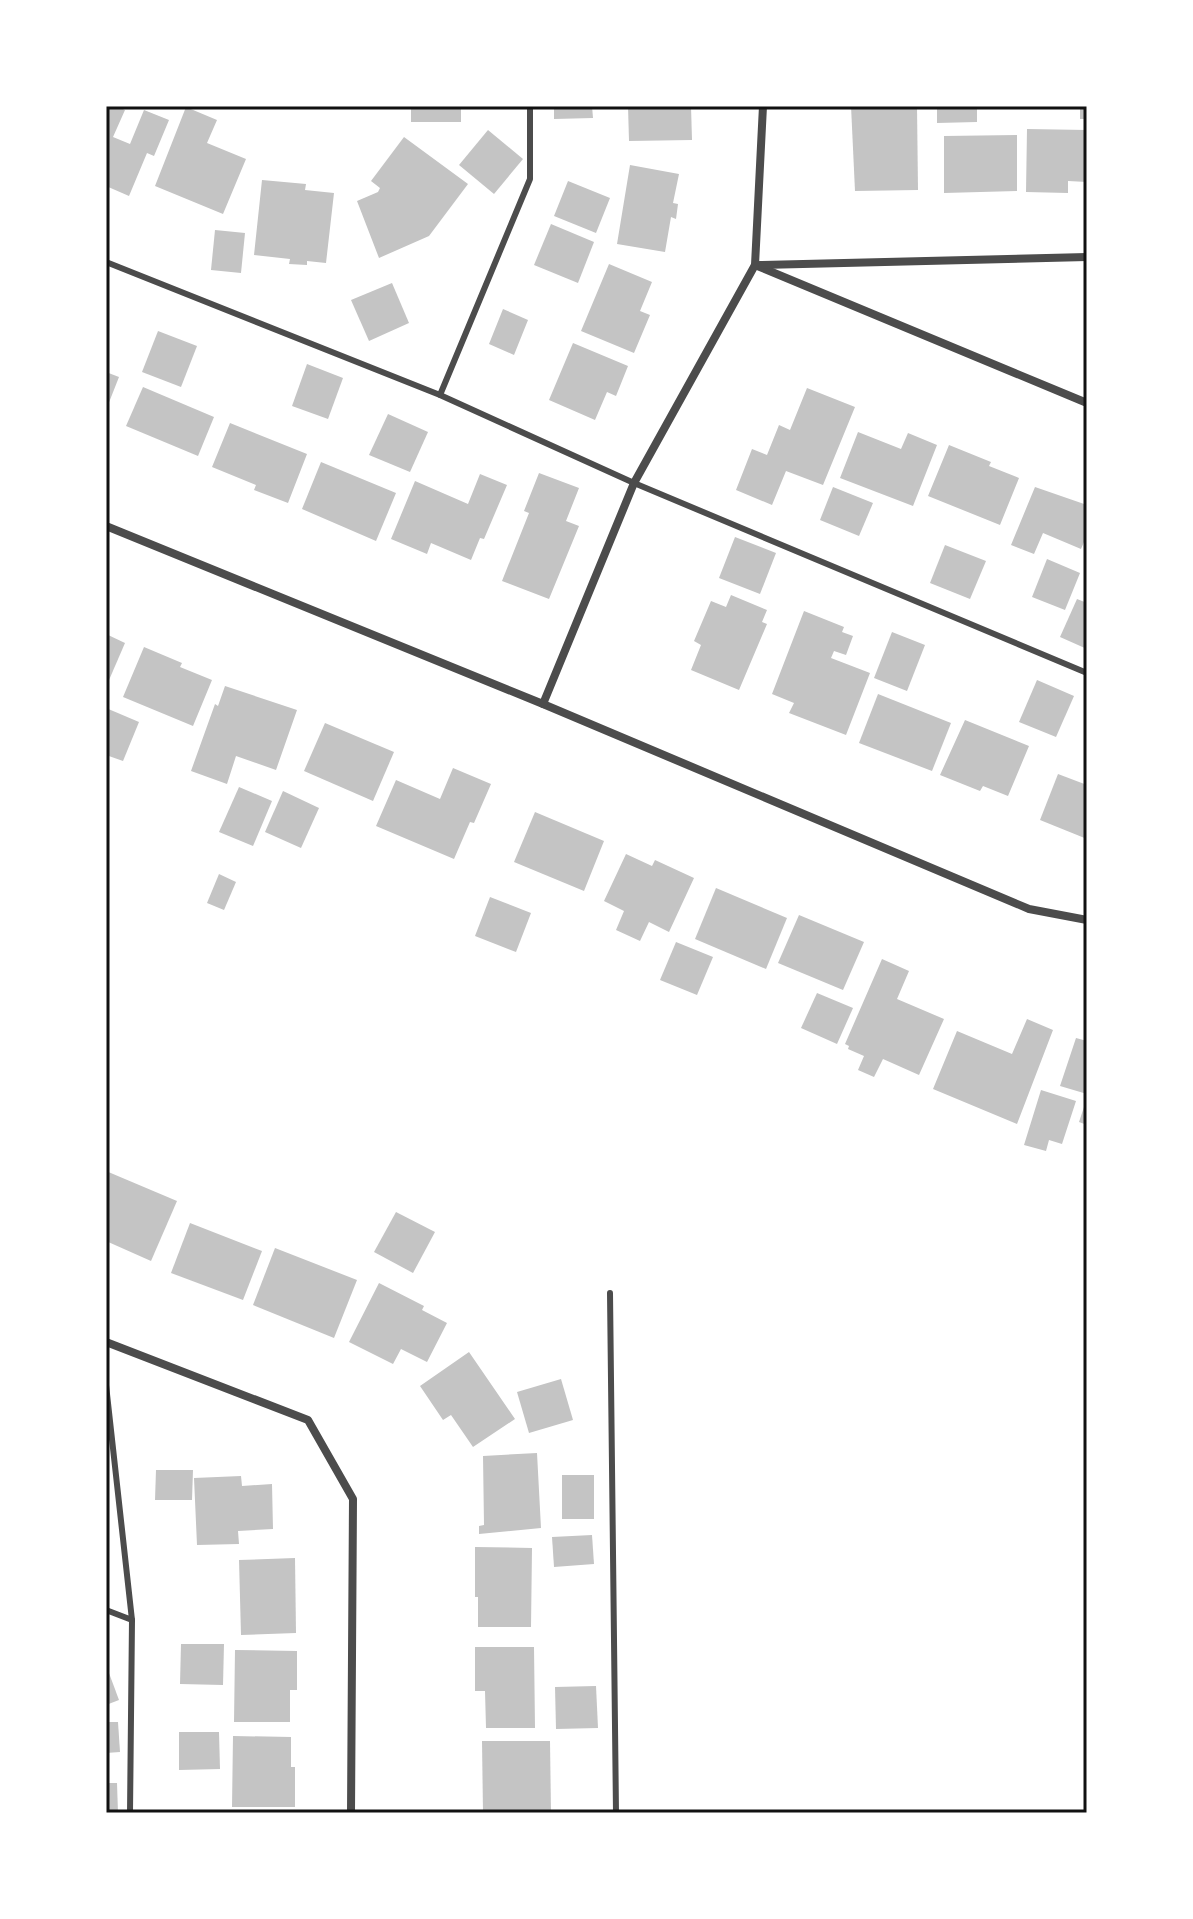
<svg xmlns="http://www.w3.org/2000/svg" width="1193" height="1919" font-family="'Roboto Condensed',sans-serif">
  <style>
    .building { fill: #c4c4c4 }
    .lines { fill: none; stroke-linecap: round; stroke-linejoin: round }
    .service { stroke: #4c4c4c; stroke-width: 6 }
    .minor { stroke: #4c4c4c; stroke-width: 8 }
    .neatline { fill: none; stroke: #111; stroke-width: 3 }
  </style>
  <rect width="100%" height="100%" fill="#fff"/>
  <!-- building -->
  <g class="building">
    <polygon points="106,106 116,106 125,110 113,137 130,144 144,110 169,120 154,156 147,153 129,196 106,186"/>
    <rect x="411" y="106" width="50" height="16"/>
    <polygon points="554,106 592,106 593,118 554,119"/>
    <polygon points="628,106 691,106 692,140 629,141"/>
    <polygon points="851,106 917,106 918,190 855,191"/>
    <polygon points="937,106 977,106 977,122 937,123"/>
    <rect x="1080" y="106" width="7" height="13"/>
    <polygon points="186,107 217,120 207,143 246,159 223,214 155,186"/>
    <polygon points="1027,129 1087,130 1087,182 1068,181 1068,193 1026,192"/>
    <polygon points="488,130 523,159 494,194 459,165"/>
    <polygon points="1017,135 1017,191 944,193 944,136"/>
    <polygon points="404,137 468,184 429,236 379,258 357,201 378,192 380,188 371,181"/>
    <polygon points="630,165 679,174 673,203 678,204 676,219 671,217 665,252 617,244"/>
    <polygon points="262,180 306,184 305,190 334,193 326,263 307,261 307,265 289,264 290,259 254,255"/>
    <polygon points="568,181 610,198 596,233 554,216"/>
    <polygon points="551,224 594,242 578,283 534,265"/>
    <polygon points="215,230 245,233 241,273 211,270"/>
    <polygon points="609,264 652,282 640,311 650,315 634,353 581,331"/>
    <polygon points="392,283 409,323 369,341 351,300"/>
    <polygon points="503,309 528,320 514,355 489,344"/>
    <polygon points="158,331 197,346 181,387 142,372"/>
    <polygon points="573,343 628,366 616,396 607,392 595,420 549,400"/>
    <polygon points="307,364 343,378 328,419 292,406"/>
    <polygon points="106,372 119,377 106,410"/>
    <polygon points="143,387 214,417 198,456 126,426"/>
    <polygon points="807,388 855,407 823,485 786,471 772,505 736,490 752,449 767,455 779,425 790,430"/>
    <polygon points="388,414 428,432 410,472 369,455"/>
    <polygon points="230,423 307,454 288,503 254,490 256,485 212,467"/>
    <polygon points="858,432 901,449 908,433 937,445 913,506 840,478"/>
    <polygon points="949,445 991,462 989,466 1019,478 1000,525 928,496"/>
    <polygon points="321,462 396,493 376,541 302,509"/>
    <polygon points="539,473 579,488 566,521 579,526 549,599 502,581 529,513 524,511"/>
    <polygon points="480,474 507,485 484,539 480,538 471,560 431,543 427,554 391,539 415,481 468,504"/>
    <polygon points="833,487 873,503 859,536 820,520"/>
    <polygon points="1035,487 1087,505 1087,535 1081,549 1043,533 1034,554 1011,545"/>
    <polygon points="735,537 776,553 760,594 719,578"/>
    <polygon points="945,545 986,561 970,599 930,583"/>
    <polygon points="1047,559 1080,573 1065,610 1032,597"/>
    <polygon points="731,595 767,610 762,622 767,624 739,690 691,670 701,645 694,641 711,601 726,607"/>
    <polygon points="1077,599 1087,603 1087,649 1060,637"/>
    <polygon points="804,611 844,627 842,632 853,636 846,655 834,651 831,658 870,673 846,735 789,713 794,703 772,694"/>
    <polygon points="892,632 925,645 907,691 874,678"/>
    <polygon points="106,634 125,643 106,687"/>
    <polygon points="144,647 182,663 180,667 212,680 193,726 123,697"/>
    <polygon points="1037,680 1074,696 1056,737 1019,722"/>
    <polygon points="225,686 297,710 276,770 236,756 227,784 191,771 215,704 218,706"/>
    <polygon points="878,694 951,723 932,771 859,743"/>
    <polygon points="106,708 139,722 123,761 106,755"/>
    <polygon points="965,720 1029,746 1008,796 983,786 980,791 940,775"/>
    <polygon points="325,723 394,752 373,801 304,771"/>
    <polygon points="453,768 491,784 474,823 470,822 454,859 376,826 396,780 440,799"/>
    <polygon points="1058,774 1087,785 1087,839 1040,820"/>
    <polygon points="239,787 272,801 253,846 219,832"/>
    <polygon points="283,791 319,808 301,848 265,832"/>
    <polygon points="535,812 604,841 584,891 514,862"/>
    <polygon points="626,854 652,866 655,860 694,878 669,932 649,922 640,941 616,930 624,911 604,901"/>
    <polygon points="219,874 236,882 224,910 207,903"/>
    <polygon points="716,888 787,918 766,969 695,939"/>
    <polygon points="490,897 531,913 516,952 475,936"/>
    <polygon points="799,915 864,942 843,990 778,963"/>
    <polygon points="676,942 713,957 697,995 660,980"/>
    <polygon points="882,959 909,971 897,999 944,1019 919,1075 883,1059 874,1077 858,1070 864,1056 848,1049 849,1046 845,1044"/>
    <polygon points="817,993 853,1008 837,1044 801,1028"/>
    <polygon points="1027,1019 1053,1030 1017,1124 933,1089 957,1031 1012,1054"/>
    <polygon points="1076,1038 1087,1041 1087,1094 1060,1086"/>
    <polygon points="1041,1090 1076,1101 1062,1144 1049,1140 1046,1151 1024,1145"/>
    <polygon points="1087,1098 1087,1125 1079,1122"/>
    <polygon points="106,1171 177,1201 151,1261 106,1241"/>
    <polygon points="396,1212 435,1232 413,1273 374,1252"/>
    <polygon points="190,1223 262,1251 243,1300 171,1273"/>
    <polygon points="275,1248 357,1280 334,1338 253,1305"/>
    <polygon points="379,1283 424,1306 422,1310 447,1323 427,1362 401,1349 393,1364 349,1342"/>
    <polygon points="469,1352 515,1419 473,1447 451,1415 443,1420 420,1386"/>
    <polygon points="561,1379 573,1420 529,1433 517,1392"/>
    <polygon points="537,1453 541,1528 479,1534 479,1526 484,1525 483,1456"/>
    <polygon points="156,1470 193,1470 192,1500 155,1500"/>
    <rect x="562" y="1475" width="32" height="44"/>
    <polygon points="241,1476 242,1486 272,1484 273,1529 238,1531 239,1544 197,1545 194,1478"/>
    <polygon points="592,1535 594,1564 554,1567 552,1537"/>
    <polygon points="475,1547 532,1548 531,1627 478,1627 478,1597 475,1597"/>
    <polygon points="295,1558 296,1633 241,1635 239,1560"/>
    <polygon points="181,1644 224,1644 223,1685 180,1684"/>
    <polygon points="475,1647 534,1647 535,1728 486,1728 485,1691 475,1691"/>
    <polygon points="235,1650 297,1651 297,1690 290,1690 290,1722 234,1722"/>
    <polygon points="106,1665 119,1700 106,1705"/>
    <polygon points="596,1686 598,1728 556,1729 555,1687"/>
    <polygon points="106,1722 118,1722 120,1752 106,1753"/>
    <polygon points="179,1732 219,1732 220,1769 179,1770"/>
    <polygon points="233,1736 291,1737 291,1767 295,1767 295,1807 232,1807"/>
    <polygon points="482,1741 550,1741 551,1813 483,1813"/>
    <polygon points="106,1783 117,1783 118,1813 106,1813"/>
  </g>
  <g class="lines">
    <!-- service -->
    <g class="service">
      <polyline points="106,262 440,395 634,483 1087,673"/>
      <polyline points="440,395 530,179 530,106"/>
      <polyline points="610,1293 616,1813"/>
      <polyline points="106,1385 132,1620 106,1610"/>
      <polyline points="130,1813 132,1620"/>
    </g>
    <!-- minor -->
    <g class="minor">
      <polyline points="755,265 1087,403"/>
      <polyline points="760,265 1087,257"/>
      <polyline points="106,526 543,704 1029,909 1087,920"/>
      <polyline points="543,704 634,483 755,265 763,106"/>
      <polyline points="106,1342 308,1420 353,1499 351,1813"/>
    </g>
  </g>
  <!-- border -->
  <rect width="1193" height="1919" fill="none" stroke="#ffffff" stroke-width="216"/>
  <rect x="108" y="108" width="977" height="1703" class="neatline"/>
</svg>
